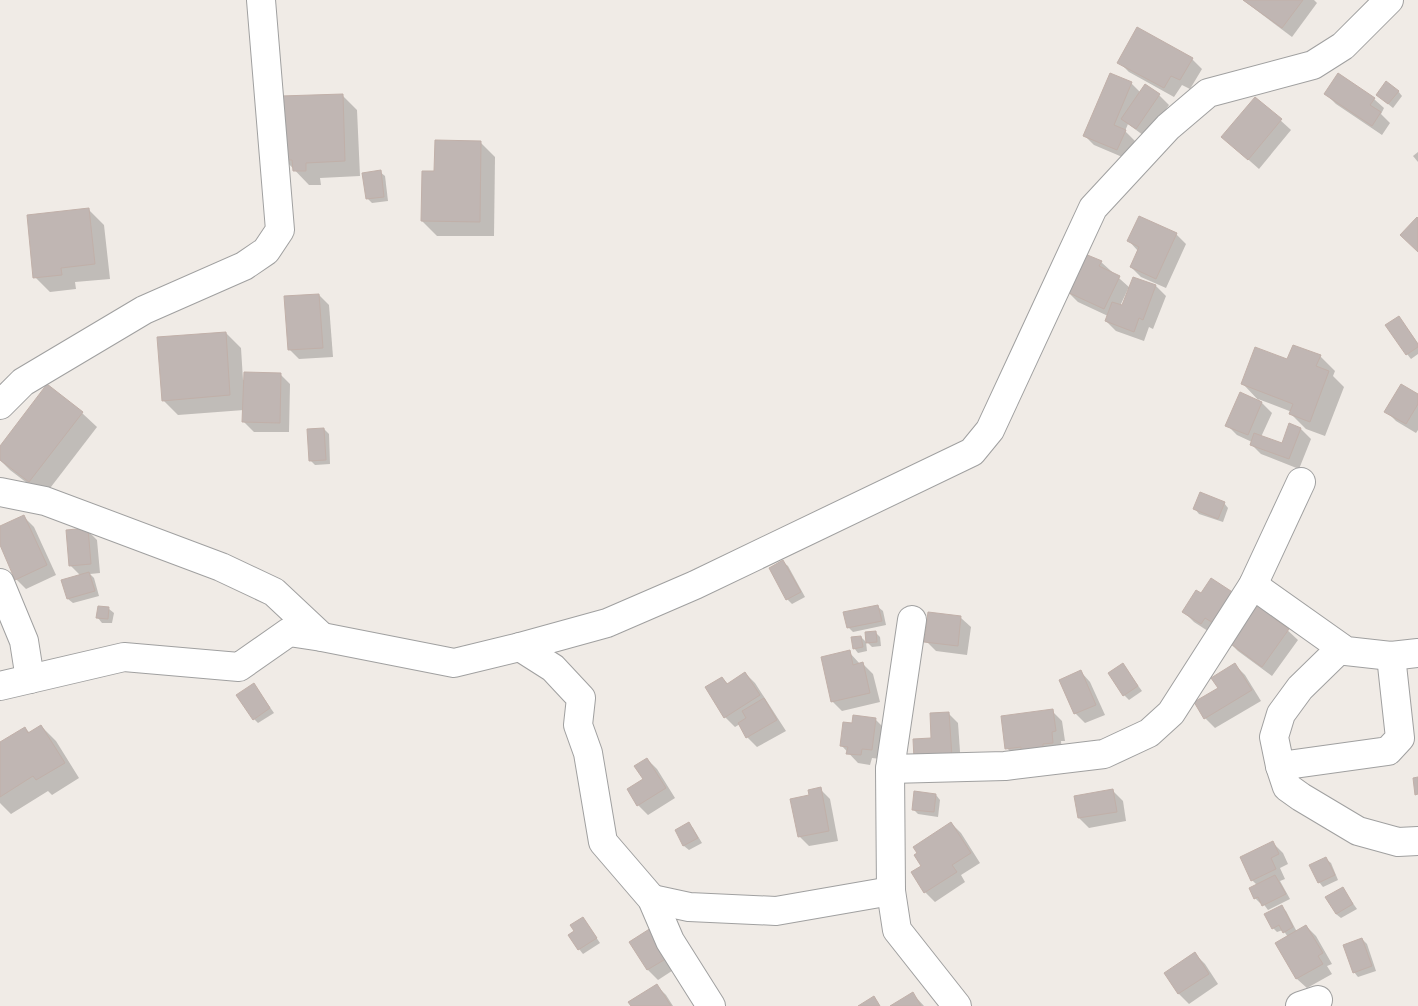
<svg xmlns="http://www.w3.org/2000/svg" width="1418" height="1006" font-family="'Noto Sans',sans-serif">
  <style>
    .shadow { fill: #0003; fill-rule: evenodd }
    .building { fill: #c0b6b3; stroke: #c1b0a9 }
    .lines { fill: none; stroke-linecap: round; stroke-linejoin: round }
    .street-casing { stroke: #a0a0a0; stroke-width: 30 }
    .street { stroke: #fff; stroke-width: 28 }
  </style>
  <rect width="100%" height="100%" fill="#f0ebe6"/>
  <!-- shadow -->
  <g class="shadow">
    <polygon points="1243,0 1314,0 1317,3 1292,37"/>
    <polygon points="1192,59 1202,69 1190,89 1182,85 1174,97 1129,72 1119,62"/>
    <polygon points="1131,83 1140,92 1159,95 1169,105 1147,138 1128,124 1125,131 1135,141 1127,159 1094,145 1084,135"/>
    <polygon points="1398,91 1402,96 1393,108 1377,95"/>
    <polygon points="1326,94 1374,99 1384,108 1381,114 1390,123 1382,135 1336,104"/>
    <polygon points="342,95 357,110 360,176 320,178 321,185 309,185 285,160"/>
    <polygon points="1256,98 1291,130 1259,169 1233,146"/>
    <polygon points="480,142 495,157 494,236 437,236 422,221"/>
    <polygon points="1418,152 1418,162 1413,156"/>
    <polygon points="380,172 385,176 388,201 372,203 367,198"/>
    <polygon points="89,210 104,225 110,279 75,282 76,289 50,292 35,277"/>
    <polygon points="1176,234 1186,244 1166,288 1141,277 1131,267 1138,251 1129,241"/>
    <path d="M1101 262 1130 288 1134 278 1156 286 1166 296 1153 329 1149 327 1144 341 1116 331 1106 321 1108 316 1078 302 1068 292ZM1128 289 1130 290 1123 307 1120 306Z"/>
    <polygon points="319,295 329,305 333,357 299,359 289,349"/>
    <polygon points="1399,317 1418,344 1418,354 1411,359 1407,354"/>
    <polygon points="226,333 241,348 243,380 280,374 290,384 289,432 254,432 244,422 244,410 178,415 163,400"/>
    <polygon points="1320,356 1335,371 1333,376 1344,387 1325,436 1306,429 1291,414 1292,412 1258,399 1272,413 1261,437 1282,445 1290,425 1301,429 1311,439 1299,469 1261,454 1251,444 1252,442 1237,435 1227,425 1261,403 1243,384 1288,361"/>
    <polygon points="1418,395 1418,430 1416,433 1396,421 1386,411"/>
    <polygon points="82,413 97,427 44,496 10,470 0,460 0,448"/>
    <polygon points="324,429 329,434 330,464 315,465 310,460"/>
    <polygon points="1224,503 1228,508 1223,522 1199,514 1195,509"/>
    <polygon points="24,517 34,527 56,575 26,589 16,579 0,542 0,527"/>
    <polygon points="87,530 97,540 100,573 90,574 94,578 99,596 73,603 68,599 81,576 70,565"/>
    <polygon points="783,562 788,566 805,597 792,604 787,599"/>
    <polygon points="1202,595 1237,596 1211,633 1194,622 1184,612"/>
    <polygon points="1259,599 1289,623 1285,628 1298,640 1272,676 1238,651 1228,641"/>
    <polygon points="878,607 883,611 886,625 853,632 848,627"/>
    <polygon points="109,609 114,613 112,623 102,623 98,618"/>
    <polygon points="961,618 971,627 967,655 936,651 926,641"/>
    <polygon points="875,632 880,637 881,646 872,647 867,642"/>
    <polygon points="861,637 866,642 867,651 858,653 854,648"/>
    <polygon points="849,652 860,664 863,664 873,674 880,702 842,711 832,701"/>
    <polygon points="1123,665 1142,691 1129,700 1124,695"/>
    <polygon points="1235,665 1245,675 1261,701 1215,728 1205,718"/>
    <polygon points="1081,672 1090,682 1105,715 1085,723 1075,713"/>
    <polygon points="745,673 755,683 786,731 757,747 747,737 740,724 735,727 725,717 707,688 722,678 728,684"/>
    <polygon points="258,690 274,713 258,723 254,719"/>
    <polygon points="1052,711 1062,721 1065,741 1061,741 1062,753 1016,758 1007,748"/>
    <polygon points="948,713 958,723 961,766 933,739"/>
    <polygon points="875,719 885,729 881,759 872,758 870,765 858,763 841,745 853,724"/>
    <polygon points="41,726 56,741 79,778 52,795 48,791 11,814 0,803 0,744 25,728 30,733"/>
    <polygon points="647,759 657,769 675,798 648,815 638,805 629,790 645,780"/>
    <polygon points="820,789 830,799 838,841 809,846 799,836 811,796"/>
    <polygon points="1113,791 1123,801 1126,821 1089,828 1079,818"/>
    <polygon points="936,795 940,800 938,817 918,814 913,809"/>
    <polygon points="951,823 961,833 980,863 961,875 965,882 935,902 925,892 923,866"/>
    <polygon points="689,824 693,828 702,843 689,850 684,846 676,831"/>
    <polygon points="1273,843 1283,853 1288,864 1280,868 1285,879 1280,881 1290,899 1268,910 1262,902 1260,903 1255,898 1257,885 1252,880"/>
    <polygon points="1326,859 1331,863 1338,880 1323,887 1319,882"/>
    <polygon points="1342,888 1357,909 1341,918 1336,914"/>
    <polygon points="1281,907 1286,911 1297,932 1306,926 1316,936 1332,964 1327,966 1332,974 1307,988 1297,979 1277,943 1288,937 1283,930 1277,932 1273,928"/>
    <polygon points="583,918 600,943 583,954 579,949 576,931"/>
    <polygon points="651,930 678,967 658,980 648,970 631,942"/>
    <polygon points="1362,939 1367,944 1376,971 1358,977 1354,972"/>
    <polygon points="1195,954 1205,964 1218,984 1189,1004 1179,994 1166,974"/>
    <polygon points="656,985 666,995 673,1006 632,1006"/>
    <polygon points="913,994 924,1006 892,1006"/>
  </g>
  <!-- building -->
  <g class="building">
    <polygon points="1243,0 1303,0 1282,28"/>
    <polygon points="1137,27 1193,58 1180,80 1171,76 1164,88 1117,63"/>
    <polygon points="1110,73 1132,82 1114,125 1126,130 1117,150 1083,136"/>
    <polygon points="1338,73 1375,98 1370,105 1381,112 1372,126 1324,94"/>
    <polygon points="1386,81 1399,91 1388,104 1376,95"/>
    <polygon points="1145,84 1160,94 1136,129 1121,119"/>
    <polygon points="343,94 345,161 306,163 306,171 293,171 292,160 284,160 281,96"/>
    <polygon points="1255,97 1282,119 1248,160 1221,137"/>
    <polygon points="435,140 481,141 480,222 421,221 422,171 434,171"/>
    <polygon points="381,170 384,197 366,199 362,173"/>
    <polygon points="89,208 95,264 61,268 62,275 33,278 27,215"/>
    <polygon points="1139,216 1177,233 1156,279 1130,267 1139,247 1127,241"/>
    <polygon points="1417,217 1418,218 1418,252 1400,235"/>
    <polygon points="1085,254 1102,261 1099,266 1120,276 1104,309 1067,292"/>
    <polygon points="1133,277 1156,285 1143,320 1139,318 1134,332 1105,321 1112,302 1122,305"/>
    <polygon points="319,294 323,348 288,350 284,296"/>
    <polygon points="1399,316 1418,344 1418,347 1406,355 1385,325"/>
    <polygon points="226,332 230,395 162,401 157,337"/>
    <polygon points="1293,345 1321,355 1316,366 1329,371 1310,422 1289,414 1293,404 1241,384 1255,347 1287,359"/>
    <polygon points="244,372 281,373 280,423 242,422"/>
    <polygon points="47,384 83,412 29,482 0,460 0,446"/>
    <polygon points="1401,384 1418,394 1418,404 1406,424 1384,412"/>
    <polygon points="1240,392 1262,402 1248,435 1225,426"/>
    <polygon points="1289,423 1301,428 1289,459 1250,445 1254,433 1282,443"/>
    <polygon points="324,428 326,460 309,461 307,429"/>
    <polygon points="1200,492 1225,502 1218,519 1193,509"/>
    <polygon points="24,515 47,565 15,580 0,545 0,526"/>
    <polygon points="88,528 91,564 69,566 66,530"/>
    <polygon points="783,560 801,592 786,600 769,568"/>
    <polygon points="89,572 95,591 67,599 61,580"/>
    <polygon points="1211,578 1237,595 1218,626 1205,618 1201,624 1182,612 1196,590 1201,593"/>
    <polygon points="1258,597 1280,612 1275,619 1289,629 1262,667 1227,641"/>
    <polygon points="878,605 882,621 847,628 843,612"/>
    <polygon points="98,606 109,607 108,619 96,618"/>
    <polygon points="928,612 961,616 958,646 924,642"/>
    <polygon points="876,631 877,642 866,643 865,632"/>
    <polygon points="861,636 863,647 853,649 851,637"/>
    <polygon points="850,650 853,665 863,662 870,693 831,702 821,657"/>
    <polygon points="1123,663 1138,686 1123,696 1108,673"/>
    <polygon points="1235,663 1252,690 1204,719 1194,702 1218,688 1211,678"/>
    <polygon points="1081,670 1096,705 1074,714 1059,680"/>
    <polygon points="745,672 760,695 724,718 705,687 722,677 727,684"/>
    <polygon points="254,683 270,708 253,720 236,695"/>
    <polygon points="764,698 777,720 746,738 738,723 746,718 742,711"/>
    <polygon points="1053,709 1056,731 1052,732 1053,743 1043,744 1043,750 1021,753 1021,747 1005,749 1001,716"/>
    <polygon points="949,712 952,757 914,759 913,739 931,738 930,713"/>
    <polygon points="853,715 876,718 872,750 862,749 861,755 846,754 848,747 840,746 843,722 852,723"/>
    <polygon points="41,725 65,763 36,780 33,776 0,797 0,742 25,727 28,733"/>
    <polygon points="647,758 666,788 637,806 627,789 643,779 634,766"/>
    <polygon points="1418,777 1418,794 1415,795 1413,778"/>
    <polygon points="821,787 829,831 798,837 790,799 809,795 808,790"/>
    <polygon points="1113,789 1117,812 1078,818 1074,796"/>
    <polygon points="914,791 936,794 934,812 912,810"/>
    <polygon points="689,822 698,838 683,846 675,830"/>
    <polygon points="951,822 971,853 952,865 957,872 924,893 911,872 921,866 914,855 917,853 913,847"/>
    <polygon points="1273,841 1279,854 1271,858 1276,869 1251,881 1240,857"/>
    <polygon points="1326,857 1335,875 1318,883 1309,865"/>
    <polygon points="1275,875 1286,894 1262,906 1258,897 1254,899 1249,888"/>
    <polygon points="1343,887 1353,904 1336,914 1325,897"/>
    <polygon points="1282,905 1293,927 1283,933 1279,925 1272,929 1264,914"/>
    <polygon points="583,917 597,938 578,950 568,935 574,931 570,925"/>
    <polygon points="1306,925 1323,953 1318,956 1323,964 1296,979 1275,943"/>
    <polygon points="651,928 669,957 647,970 629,942"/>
    <polygon points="1362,938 1372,966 1353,973 1343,945"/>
    <polygon points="1195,952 1209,974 1178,994 1164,973"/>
    <polygon points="657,984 671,1006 631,1006 628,1002"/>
    <polygon points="913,992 921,1006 890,1006"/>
    <polygon points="874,996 880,1006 858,1006"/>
  </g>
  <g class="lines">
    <defs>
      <g id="street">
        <polyline points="0,405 23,382 144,310 244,266 266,251 280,230 261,0"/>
        <polyline points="0,492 45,501 221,567 274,592 322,637"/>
        <polyline points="0,583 24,641 30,679"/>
        <polyline points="1253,585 1346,651 1391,656 1418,653"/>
        <polyline points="912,620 890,769 891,891 897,930 957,1006"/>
        <polyline points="520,647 553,668 581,698 578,725 588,753 603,842 652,899 670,941 711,1006"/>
        <polyline points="1341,648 1300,688 1281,714 1274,737 1280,766 1287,787 1301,797 1358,831 1398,842 1418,841"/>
        <polyline points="0,686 124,657 239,667 289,632 322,637 454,663 520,647 607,623 695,585 972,452 990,430 1093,208 1168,127 1208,93 1313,65 1343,46 1389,0"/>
        <polyline points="1280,766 1388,751 1400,738 1391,656"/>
        <polyline points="890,769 1005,766 1104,754 1149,733 1171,713 1253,585 1301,482"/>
        <polyline points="652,899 689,907 776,911 891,891"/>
        <polyline points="1300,1006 1318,1000"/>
      </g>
    </defs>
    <!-- street casing -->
    <use href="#street" class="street-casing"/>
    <!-- street -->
    <use href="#street" class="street"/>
  </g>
</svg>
